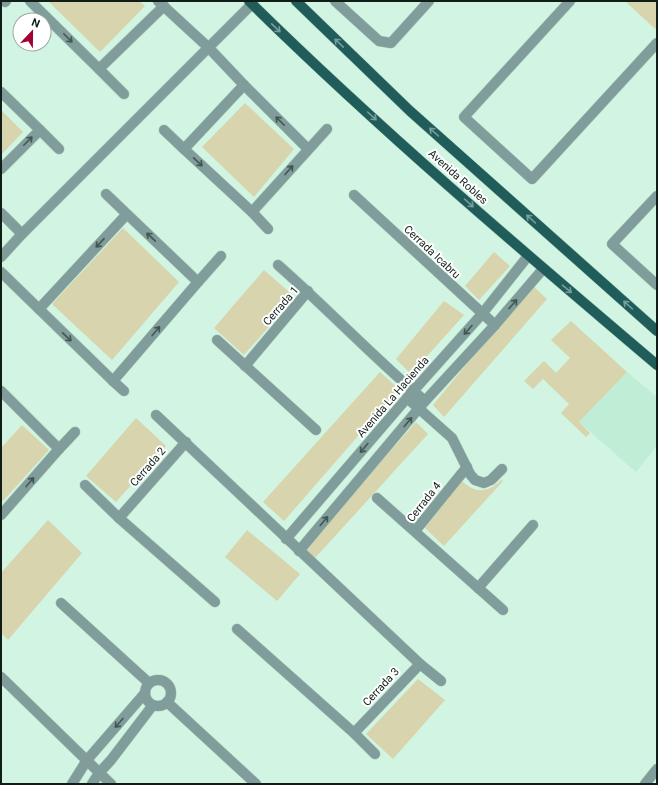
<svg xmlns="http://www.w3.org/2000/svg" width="658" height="785" font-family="Roboto,sans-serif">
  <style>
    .built { fill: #c0edd5 }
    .green { fill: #d8d4ad }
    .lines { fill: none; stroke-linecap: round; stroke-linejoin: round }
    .minor-casing { stroke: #aecebd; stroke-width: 11 }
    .major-casing { stroke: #aecebd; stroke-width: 11 }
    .minor { stroke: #809d9b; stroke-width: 10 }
    .major { stroke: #1f5c5a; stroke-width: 10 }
    .oneway { stroke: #799d9c }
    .oneway2 { stroke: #425752 }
    .labels { text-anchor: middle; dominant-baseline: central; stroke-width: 4; stroke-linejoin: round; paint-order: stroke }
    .street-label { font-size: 11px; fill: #101e17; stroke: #fff }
  </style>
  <rect width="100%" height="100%" fill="#d1f5e2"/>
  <!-- built -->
  <polygon class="built" points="627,372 657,397 657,446 636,472 579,422"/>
  <!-- green -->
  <g class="green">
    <polygon points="48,1 139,1 145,6 100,52"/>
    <polygon points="625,1 657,1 657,26 655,29"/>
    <polygon points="245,103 294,149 254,197 202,147"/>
    <polygon points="1,110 23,132 1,155"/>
    <polygon points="123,228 179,282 112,360 52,304"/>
    <polygon points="494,252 510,266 479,300 465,286"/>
    <polygon points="264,270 295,297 244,355 214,328"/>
    <polygon points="532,285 547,299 444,417 433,405"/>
    <polygon points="444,301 464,315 411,374 396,359"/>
    <polygon points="571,321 627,372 579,422 590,433 586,437 561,413 569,404 543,379 533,389 524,381 544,361 556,373 570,358 551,340"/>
    <polygon points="380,372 399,389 284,521 263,502"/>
    <polygon points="136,418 166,446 116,502 86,476"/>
    <polygon points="416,422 428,434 315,558 304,548"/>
    <polygon points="22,425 49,450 3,501 1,499 1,448"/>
    <path d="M501 480 503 481 444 546 423 526 462 481C476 494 488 493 501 480Z"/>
    <polygon points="48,520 82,553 8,640 1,633 1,573"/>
    <polygon points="247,530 300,574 277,601 225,557"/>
    <polygon points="418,679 445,700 393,759 366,734"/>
  </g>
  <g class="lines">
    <defs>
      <g id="minor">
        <polyline points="30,1 99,69 164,6"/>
        <polyline points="158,1 209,48 244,85"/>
        <polyline points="335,1 379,41 391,43 429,1"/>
        <polyline points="570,1 464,117 532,179 657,43"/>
        <polyline points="5,2 6,1"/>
        <polyline points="99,69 124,94"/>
        <polyline points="1,92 40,130 1,169"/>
        <polyline points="40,130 59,149"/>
        <polyline points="164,130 184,149"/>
        <polyline points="308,149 244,85 184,149 252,212 327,129"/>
        <polyline points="106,194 198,282 113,381 39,309 127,214"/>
        <polyline points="354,195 495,325"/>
        <polyline points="657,196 612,244 657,285"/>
        <polyline points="252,212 268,229"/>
        <polyline points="1,213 22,234 1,257"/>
        <polyline points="22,234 252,4"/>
        <path d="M278 265C328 309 374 358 425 401"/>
        <polyline points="1,272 39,309"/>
        <polyline points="198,282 221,256"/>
        <polyline points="217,340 316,430"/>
        <polyline points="245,366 308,291"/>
        <polyline points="113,381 124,391"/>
        <polyline points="1,391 59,449 1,515"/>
        <polyline points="407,398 452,438 470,474 475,480 484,483 491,480 502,469"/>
        <polyline points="156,415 420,664 441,681"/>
        <polyline points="59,449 75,432"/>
        <polyline points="85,485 119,518 215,602"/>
        <polyline points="377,498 503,610"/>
        <polyline points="119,518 186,442"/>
        <polyline points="415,531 467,467"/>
        <polyline points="286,539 407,398 482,314 528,256"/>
        <polyline points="299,551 425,401 495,325 543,269"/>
        <polyline points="478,588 533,525"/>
        <polyline points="61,603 149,683"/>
        <polyline points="237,629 354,733 375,754"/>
        <polyline points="1,677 111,784"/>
        <circle cx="158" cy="693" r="13"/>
        <polyline points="167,702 256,784"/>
        <polyline points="354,733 420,664"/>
        <polyline points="72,784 87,760 145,693"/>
        <polyline points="92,784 99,773 111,760 153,705"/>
        <polyline points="645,784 657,769"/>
      </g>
      <g id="major">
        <path d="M249 1C379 129 518 247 657 365"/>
        <polyline points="296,1 410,111 657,331"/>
      </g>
    </defs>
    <!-- minor casing -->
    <use href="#minor" class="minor-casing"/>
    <!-- major casing -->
    <use href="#major" class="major-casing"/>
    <!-- minor -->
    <use href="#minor" class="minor"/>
    <!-- major -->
    <use href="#major" class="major"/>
  </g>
  <!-- one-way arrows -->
  <defs><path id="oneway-shaft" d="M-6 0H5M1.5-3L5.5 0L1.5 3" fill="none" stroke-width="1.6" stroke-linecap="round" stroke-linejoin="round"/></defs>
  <g class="oneway">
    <use href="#oneway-shaft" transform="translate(276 28) rotate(44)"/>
    <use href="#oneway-shaft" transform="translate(339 43) rotate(-136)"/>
    <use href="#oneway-shaft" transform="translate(372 116) rotate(42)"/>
    <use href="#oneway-shaft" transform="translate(434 132) rotate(-138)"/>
    <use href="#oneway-shaft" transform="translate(469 203) rotate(42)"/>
    <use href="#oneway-shaft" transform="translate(531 219) rotate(-138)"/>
    <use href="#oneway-shaft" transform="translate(567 289) rotate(40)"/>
    <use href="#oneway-shaft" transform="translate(628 305) rotate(-138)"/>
  </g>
  <g class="oneway2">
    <use href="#oneway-shaft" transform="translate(68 38) rotate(45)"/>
    <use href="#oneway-shaft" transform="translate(280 121) rotate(-135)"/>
    <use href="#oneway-shaft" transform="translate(28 141) rotate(-45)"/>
    <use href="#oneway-shaft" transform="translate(198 162) rotate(43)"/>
    <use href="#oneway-shaft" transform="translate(289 170) rotate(-49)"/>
    <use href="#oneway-shaft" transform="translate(151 237) rotate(-137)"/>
    <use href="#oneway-shaft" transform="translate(100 243) rotate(133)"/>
    <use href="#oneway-shaft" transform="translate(513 304) rotate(-49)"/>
    <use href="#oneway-shaft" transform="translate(468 330) rotate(132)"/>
    <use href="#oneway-shaft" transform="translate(156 331) rotate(-50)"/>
    <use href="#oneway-shaft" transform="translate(67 337) rotate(44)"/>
    <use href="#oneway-shaft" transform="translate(408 422) rotate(-50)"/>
    <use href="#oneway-shaft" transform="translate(364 448) rotate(130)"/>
    <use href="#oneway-shaft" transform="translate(30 482) rotate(-49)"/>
    <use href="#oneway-shaft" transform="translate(324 521) rotate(-50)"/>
    <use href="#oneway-shaft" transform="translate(119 723) rotate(131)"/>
  </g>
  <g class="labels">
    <!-- street labels -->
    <g class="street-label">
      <text transform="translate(458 177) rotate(42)">Avenida Robles</text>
      <text transform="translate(432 252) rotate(43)">Cerrada Icabru</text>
      <text transform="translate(281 306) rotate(-49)">Cerrada 1</text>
      <text transform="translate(393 397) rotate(-49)">Avenida La Hacienda</text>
      <text transform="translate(148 467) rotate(-49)">Cerrada 2</text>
      <text transform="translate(424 502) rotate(-52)">Cerrada 4</text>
      <text transform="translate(381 687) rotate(-47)">Cerrada 3</text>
    </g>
  </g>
  <!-- border -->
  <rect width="658" height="785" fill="none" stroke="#101e17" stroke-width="4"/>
  <!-- north arrow -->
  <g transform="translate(32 32) rotate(22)"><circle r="19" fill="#ffffff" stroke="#9fa5a2"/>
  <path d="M0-3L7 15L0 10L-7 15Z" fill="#a10133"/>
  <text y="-6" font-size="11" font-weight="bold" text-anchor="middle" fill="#101e17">N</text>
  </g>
</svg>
